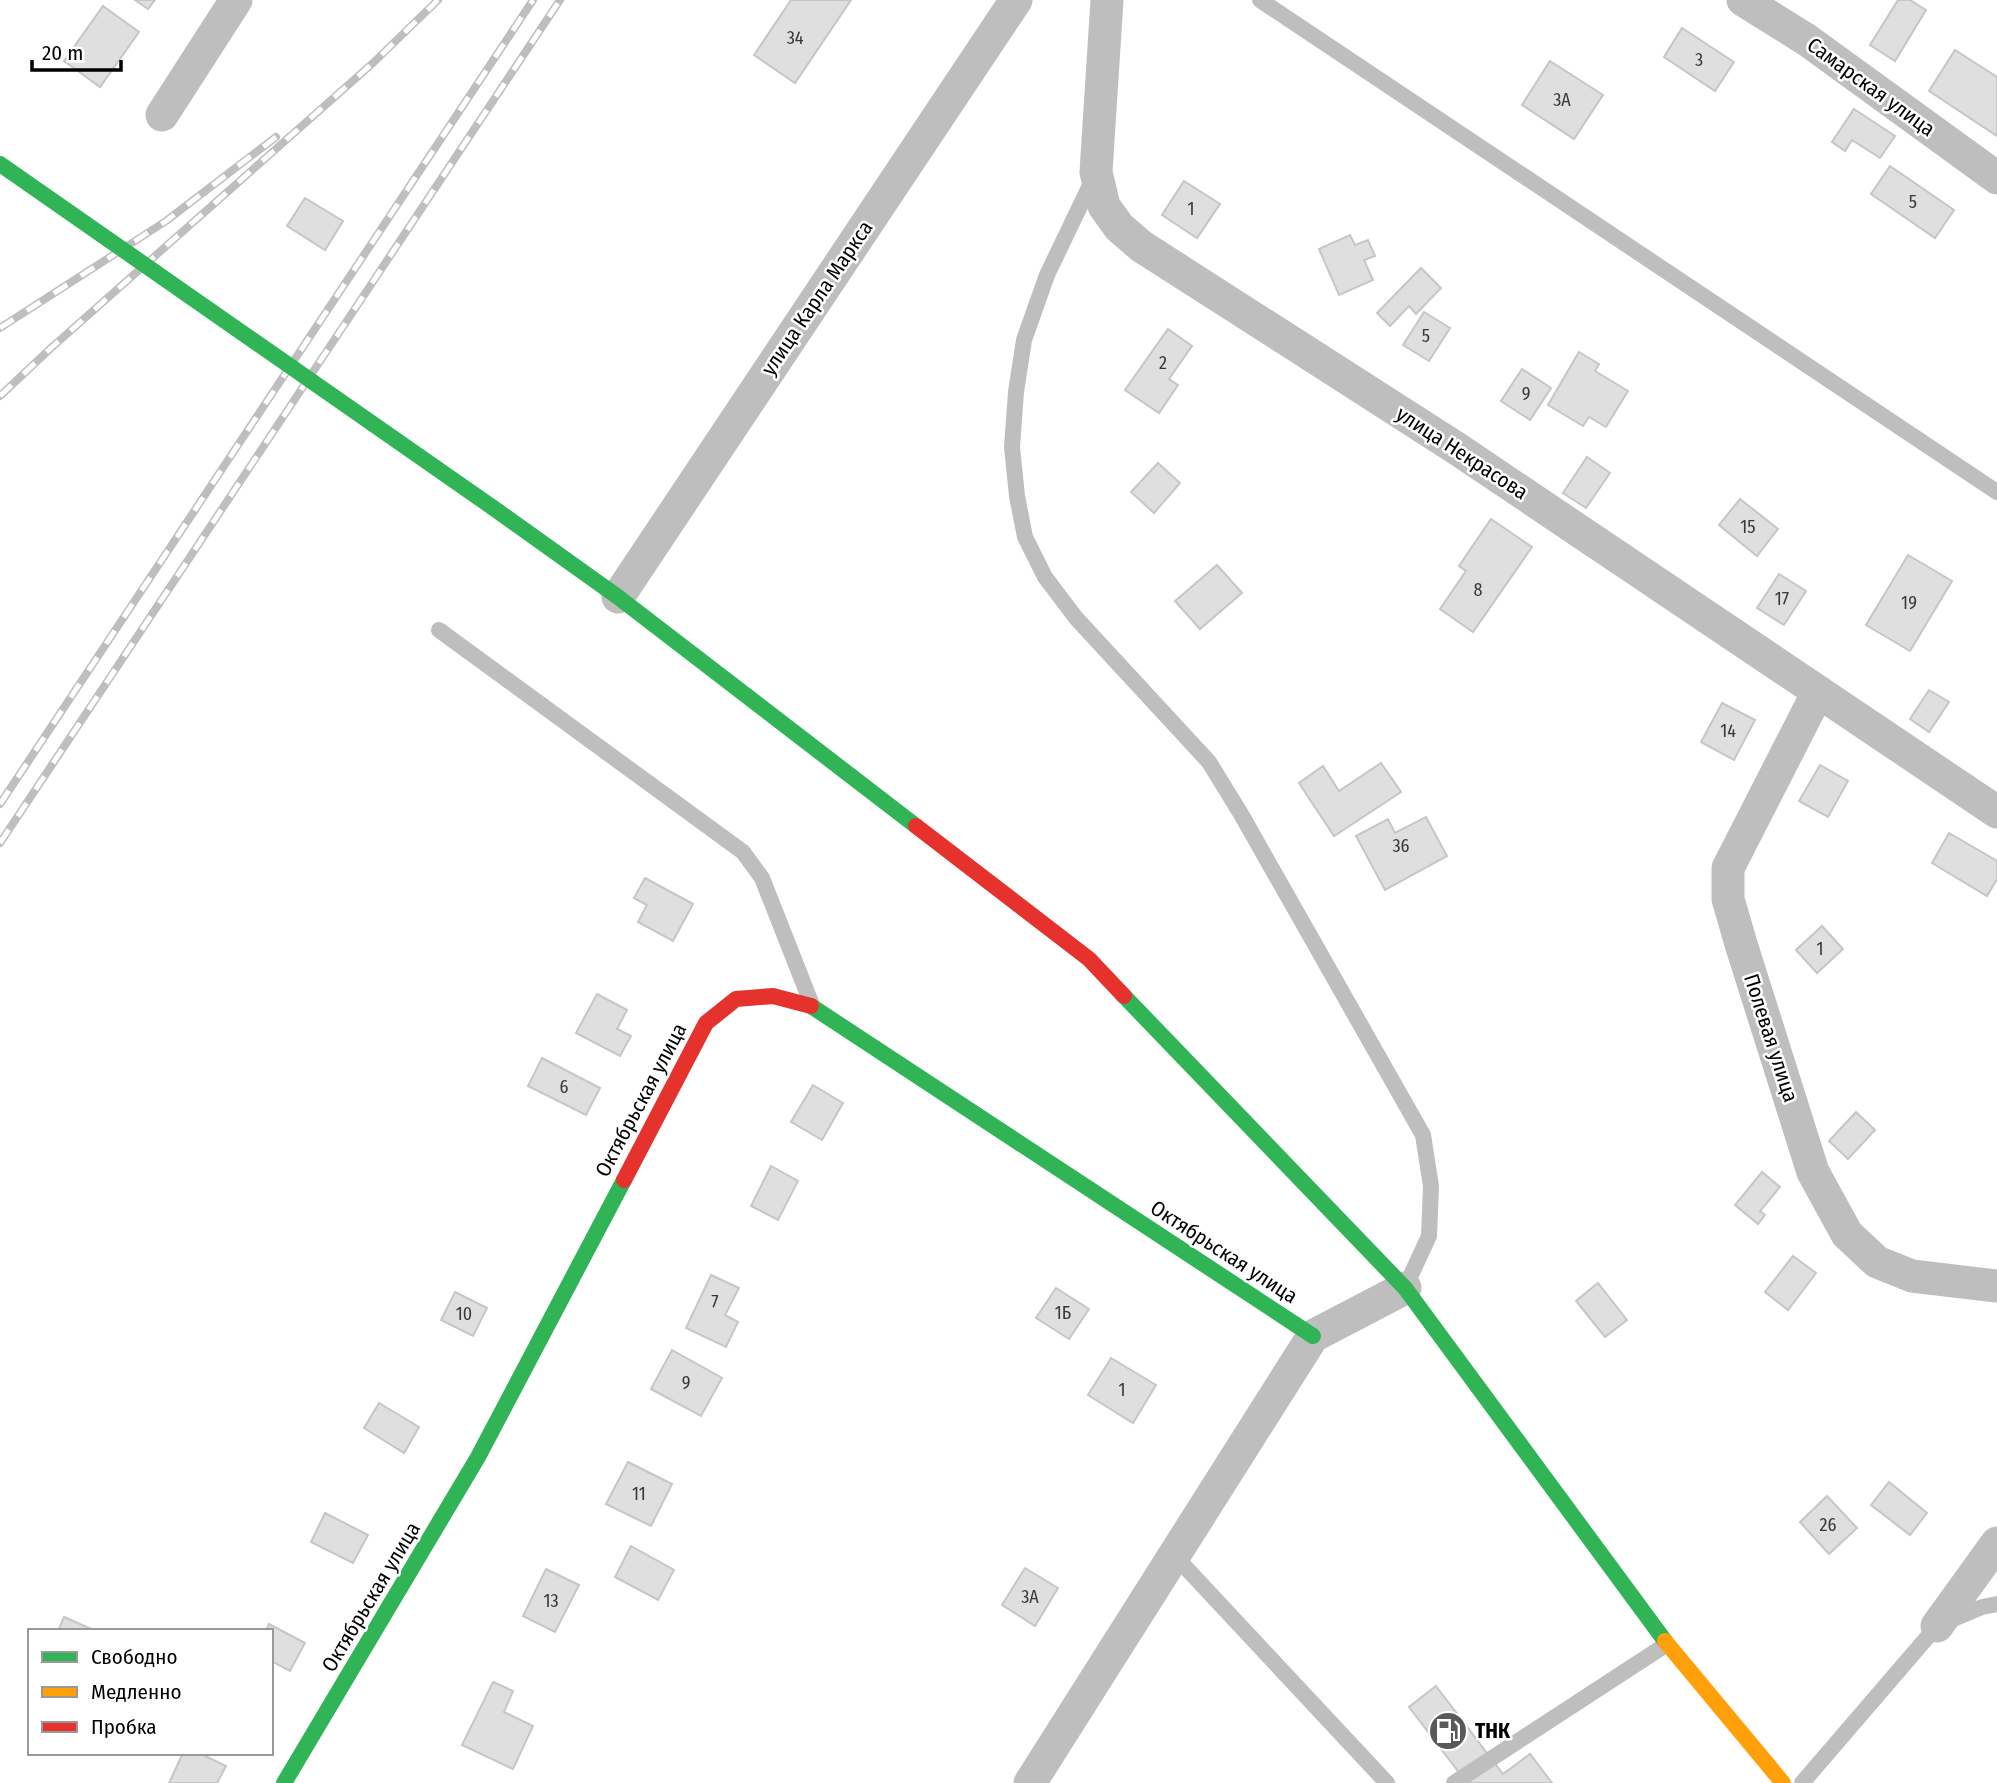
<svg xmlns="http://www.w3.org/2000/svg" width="1997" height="1783" font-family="'Fira Sans Condensed',sans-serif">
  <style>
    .building { fill: #dfdfdf; stroke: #c6c6c6; stroke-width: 2 }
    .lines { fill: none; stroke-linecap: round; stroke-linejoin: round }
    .lane { stroke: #bebebe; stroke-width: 16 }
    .street { stroke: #bebebe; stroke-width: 33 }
    .fast { stroke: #30b455; stroke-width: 16 }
    .slow { stroke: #ff9f0a; stroke-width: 16 }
    .jam { stroke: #e5322d; stroke-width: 16 }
    .rail-casing { stroke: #bebebe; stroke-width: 8 }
    .rail { stroke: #fff; stroke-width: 5; stroke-dasharray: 16; stroke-linecap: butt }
    .fast-bridge { stroke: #30b455; stroke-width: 16 }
    .labels { text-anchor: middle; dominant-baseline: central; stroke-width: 5; stroke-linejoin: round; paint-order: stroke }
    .number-label { font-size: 18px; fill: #383838 }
    .street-label { font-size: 21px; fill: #000; stroke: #fff }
    .poi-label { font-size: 21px; font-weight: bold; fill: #000; stroke: #fff; text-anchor: start }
  </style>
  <rect width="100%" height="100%" fill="#fff"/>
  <!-- building -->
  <g class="building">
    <polygon points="135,0 155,0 148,9"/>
    <polygon points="791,0 851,0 795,83 754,55"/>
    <polygon points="1898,0 1910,0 1926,10 1895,61 1870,45"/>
    <polygon points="103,6 139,32 100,87 64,61"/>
    <polygon points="1682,28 1734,62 1715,91 1664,57"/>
    <polygon points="1955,50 1997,77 1997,136 1929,91"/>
    <polygon points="1550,61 1603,95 1574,139 1522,105"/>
    <polygon points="1854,109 1895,136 1880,158 1852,140 1845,151 1832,142"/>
    <polygon points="1890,166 1954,210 1935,238 1871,194"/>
    <polygon points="1184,181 1220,204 1197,238 1162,215"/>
    <polygon points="305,198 343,221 325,250 287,226"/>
    <polygon points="1350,235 1355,245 1368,240 1375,256 1364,260 1373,280 1339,295 1319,249"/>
    <polygon points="1421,268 1441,288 1416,314 1409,306 1390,326 1377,313"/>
    <polygon points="1424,312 1450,328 1429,361 1403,345"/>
    <polygon points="1168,329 1192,346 1169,379 1178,385 1159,413 1125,390"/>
    <polygon points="1579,352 1599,364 1595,371 1628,391 1606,427 1589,417 1583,426 1548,405"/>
    <polygon points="1522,369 1551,388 1530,420 1501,401"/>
    <polygon points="1587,457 1610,473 1586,508 1563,493"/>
    <polygon points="1158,463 1180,483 1154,513 1131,492"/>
    <polygon points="1740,499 1778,529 1757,556 1719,525"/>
    <polygon points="1491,519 1532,547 1473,632 1440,609 1466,571 1459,566"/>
    <polygon points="1908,555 1952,581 1910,651 1866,625"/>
    <polygon points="1217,565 1242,593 1200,629 1175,601"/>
    <polygon points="1779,574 1806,591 1784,625 1757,608"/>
    <polygon points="1929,690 1949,702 1929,732 1910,719"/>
    <polygon points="1722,703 1755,720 1734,760 1701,742"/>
    <polygon points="1381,763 1401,792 1334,836 1299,783 1323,766 1339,791"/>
    <polygon points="1820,765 1848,781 1828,817 1799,801"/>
    <polygon points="1426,817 1447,856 1385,890 1356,836 1388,819 1395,833"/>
    <polygon points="1949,833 1997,861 1997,879 1987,896 1932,863"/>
    <polygon points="645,878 693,904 673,941 638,922 647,905 634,898"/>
    <polygon points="1822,926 1843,949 1817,973 1796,950"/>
    <polygon points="597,994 627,1010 617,1029 631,1036 620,1056 576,1033"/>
    <polygon points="542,1058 600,1088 586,1115 528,1086"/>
    <polygon points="813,1085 843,1103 822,1140 791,1122"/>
    <polygon points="1856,1112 1875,1130 1848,1159 1829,1141"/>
    <polygon points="771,1166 798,1181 778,1220 751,1206"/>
    <polygon points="1762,1172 1780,1187 1760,1211 1765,1215 1758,1224 1735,1205"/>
    <polygon points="1793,1256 1816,1273 1788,1310 1765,1292"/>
    <polygon points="711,1275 739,1288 725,1315 738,1322 726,1347 686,1328"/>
    <polygon points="1598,1283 1627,1320 1605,1337 1576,1301"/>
    <polygon points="1056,1288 1089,1309 1069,1339 1036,1318"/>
    <polygon points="455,1292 487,1308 473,1336 441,1320"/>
    <polygon points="672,1350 722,1378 701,1416 651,1389"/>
    <polygon points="1111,1358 1156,1385 1133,1423 1088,1395"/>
    <polygon points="379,1403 419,1427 404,1453 364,1428"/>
    <polygon points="628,1462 672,1484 651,1526 606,1504"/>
    <polygon points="1889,1482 1927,1513 1910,1535 1871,1505"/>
    <polygon points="1827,1496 1857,1528 1829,1554 1800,1522"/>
    <polygon points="325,1513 368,1535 353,1563 311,1542"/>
    <polygon points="631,1546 674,1570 658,1600 615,1577"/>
    <polygon points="1025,1568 1058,1588 1035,1626 1002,1605"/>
    <polygon points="546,1569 579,1585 555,1632 523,1616"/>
    <polygon points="64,1617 96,1631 58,1631"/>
    <polygon points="269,1624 305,1643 290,1671 271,1661 271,1631 266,1631"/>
    <polygon points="493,1682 513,1691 504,1712 533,1726 513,1769 462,1745"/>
    <polygon points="1436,1686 1503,1774 1530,1754 1552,1783 1467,1783 1409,1707"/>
    <polygon points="183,1753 199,1753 226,1766 217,1783 169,1783"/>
  </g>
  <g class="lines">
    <!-- lane -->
    <g class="lane">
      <polyline points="1260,0 1997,492"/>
      <polyline points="1094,177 1047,275 1024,340 1016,392 1012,447 1017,496 1025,537 1045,577 1076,618 1209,762 1241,814 1423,1135 1431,1186 1429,1236 1405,1288"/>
      <polyline points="439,630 743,852 762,878 812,1005"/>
      <polyline points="1175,1556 1387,1783"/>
      <polyline points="1454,1783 1667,1644"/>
      <polyline points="1802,1783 1937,1626 1982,1607 1997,1604"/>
    </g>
    <!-- street -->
    <g class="street">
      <polyline points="1107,0 1096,172 1104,206 1119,227 1141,246 1456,448 1997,812"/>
      <polyline points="1743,0 1807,40 1997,178"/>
      <polyline points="162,115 236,0"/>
      <polyline points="618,597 1016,0"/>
      <polyline points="1818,692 1728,868 1728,899 1741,944 1813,1172 1847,1234 1877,1262 1912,1276 1997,1286"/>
      <polyline points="1937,1626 1997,1543"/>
      <polyline points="1030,1783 1313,1336 1405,1288"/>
    </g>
    <!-- fast -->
    <g class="fast">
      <polyline points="492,507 618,597 916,826"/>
      <polyline points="1124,996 1405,1288 1665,1641"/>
      <polyline points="811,1006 1313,1336"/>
      <polyline points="284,1783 478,1457 624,1180"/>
    </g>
    <!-- slow -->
    <polyline class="slow" points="1665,1641 1783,1783"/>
    <!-- jam -->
    <g class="jam">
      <polyline points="916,826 1089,959 1124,996"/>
      <polyline points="624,1180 706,1023 736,999 773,996 811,1006"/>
    </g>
    <defs>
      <g id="rail">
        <polyline points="0,328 166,221 276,137"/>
        <polyline points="0,396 51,348 373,63 438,0"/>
        <polyline points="0,804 533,0"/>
        <polyline points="0,843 560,0"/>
      </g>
    </defs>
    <!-- rail casing -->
    <use href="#rail" class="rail-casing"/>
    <!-- rail -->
    <use href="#rail" class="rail"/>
    <!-- fast-bridge -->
    <polyline class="fast-bridge" points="0,164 492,507"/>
  </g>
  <!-- icons -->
  <defs>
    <symbol id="fuel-disc" viewBox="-11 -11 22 22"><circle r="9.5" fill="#595959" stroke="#fff"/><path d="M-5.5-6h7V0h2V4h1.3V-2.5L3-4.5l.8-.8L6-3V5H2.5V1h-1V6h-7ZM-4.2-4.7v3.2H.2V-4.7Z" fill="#fff"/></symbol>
  </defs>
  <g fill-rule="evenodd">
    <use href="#fuel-disc" x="1426" y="1709" width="44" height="44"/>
  </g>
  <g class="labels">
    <!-- number labels -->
    <g class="number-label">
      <text x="795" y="38">34</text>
      <text x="1699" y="60">3</text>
      <text x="1562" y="100">3А</text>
      <text x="1913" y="202">5</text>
      <text x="1191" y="209">1</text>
      <text x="1426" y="336">5</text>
      <text x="1163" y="363">2</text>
      <text x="1526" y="394">9</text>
      <text x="1748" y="527">15</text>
      <text x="1478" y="590">8</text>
      <text x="1782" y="599">17</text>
      <text x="1909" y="603">19</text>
      <text x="1728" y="731">14</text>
      <text x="1401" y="846">36</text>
      <text x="1820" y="949">1</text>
      <text x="564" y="1087">6</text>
      <text x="715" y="1302">7</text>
      <text x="1063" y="1313">1Б</text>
      <text x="464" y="1314">10</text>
      <text x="686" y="1383">9</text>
      <text x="1122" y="1390">1</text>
      <text x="639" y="1494">11</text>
      <text x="1828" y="1525">26</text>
      <text x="1030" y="1597">3А</text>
      <text x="551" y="1601">13</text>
    </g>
    <!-- street labels -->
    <g class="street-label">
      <text transform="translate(1871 87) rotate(36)">Самарская улица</text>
      <text transform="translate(817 298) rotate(-56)">улица Карла Маркса</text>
      <text transform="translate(1462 453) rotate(33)">улица Некрасова</text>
      <text transform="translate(1771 1038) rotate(72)">Полевая улица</text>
      <text transform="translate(641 1100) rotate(-62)">Октябрьская улица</text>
      <text transform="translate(1224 1252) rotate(33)">Октябрьская улица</text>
      <text transform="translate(371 1597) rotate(-59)">Октябрьская улица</text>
    </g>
    <!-- poi labels -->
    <g class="poi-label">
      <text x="1475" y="1731">ТНК</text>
    </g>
  </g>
  <!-- legend -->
  <rect x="28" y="1629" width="245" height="126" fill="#ffffff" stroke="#999999" stroke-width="2"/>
  <rect x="42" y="1652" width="35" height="10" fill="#30b455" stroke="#999999" stroke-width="2"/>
  <text x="91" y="1664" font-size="21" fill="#000000">Свободно</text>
  <rect x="42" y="1687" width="35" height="10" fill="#ff9f0a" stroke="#999999" stroke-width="2"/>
  <text x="91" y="1699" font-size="21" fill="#000000">Медленно</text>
  <rect x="42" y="1722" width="35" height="10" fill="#e5322d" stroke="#999999" stroke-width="2"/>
  <text x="91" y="1734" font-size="21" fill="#000000">Пробка</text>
  <!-- scale -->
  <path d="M32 60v10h89v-10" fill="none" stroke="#000000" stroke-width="3.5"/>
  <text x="42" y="60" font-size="21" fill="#000000" stroke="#ffffff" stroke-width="5" paint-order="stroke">20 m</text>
</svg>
